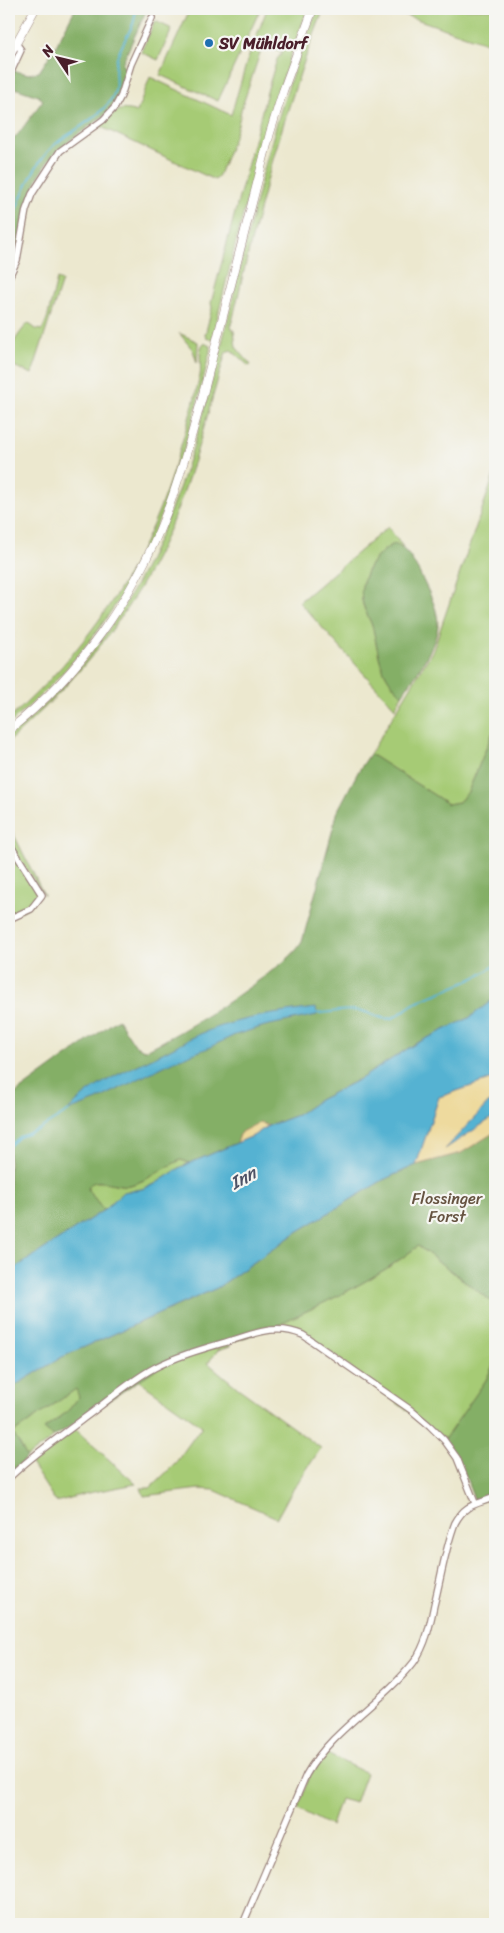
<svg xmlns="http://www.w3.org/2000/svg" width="504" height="1933" font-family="Sriracha,sans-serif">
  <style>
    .green { fill: #a6cb75; stroke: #787550 }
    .forest { fill: #84af66; stroke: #676748 }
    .sand { fill: #eeda9e; stroke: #9c7c64 }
    .water { fill: #54b2d2; stroke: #4f687e }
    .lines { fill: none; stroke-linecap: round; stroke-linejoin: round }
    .stream { stroke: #54b2d2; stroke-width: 2 }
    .street-casing { stroke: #9b847d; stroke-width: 8 }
    .secondary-casing { stroke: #9b847d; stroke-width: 9 }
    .street { stroke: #fff; stroke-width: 5.5 }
    .secondary { stroke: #fff; stroke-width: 8 }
    .poi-dot { fill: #1f6fb2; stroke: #f6f6f2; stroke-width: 2 }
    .labels { text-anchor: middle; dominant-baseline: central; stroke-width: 4.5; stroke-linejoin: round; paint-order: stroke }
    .poi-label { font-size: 16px; font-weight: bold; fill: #4a1f2b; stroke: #f6f6f2; text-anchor: start }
    .park-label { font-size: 16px; fill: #665341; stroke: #f6f6f2 }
    .water-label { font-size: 18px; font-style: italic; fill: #4e5265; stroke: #f6f6f2 }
  </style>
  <rect width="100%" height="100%" fill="#f6f6f2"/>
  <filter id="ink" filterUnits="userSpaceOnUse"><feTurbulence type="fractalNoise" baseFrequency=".02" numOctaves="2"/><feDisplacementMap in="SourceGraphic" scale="10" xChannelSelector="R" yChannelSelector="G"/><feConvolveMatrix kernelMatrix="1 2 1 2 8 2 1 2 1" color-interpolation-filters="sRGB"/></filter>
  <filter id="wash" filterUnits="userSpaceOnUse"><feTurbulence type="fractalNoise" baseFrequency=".0096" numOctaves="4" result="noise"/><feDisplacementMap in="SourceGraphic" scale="20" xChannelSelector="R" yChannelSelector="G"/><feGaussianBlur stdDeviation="1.12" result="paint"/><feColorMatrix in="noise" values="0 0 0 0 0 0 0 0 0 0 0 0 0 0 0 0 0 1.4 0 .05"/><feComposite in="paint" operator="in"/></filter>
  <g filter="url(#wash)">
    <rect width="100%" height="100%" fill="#ece8cf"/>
    <!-- green -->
    <g class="green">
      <polygon points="190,9 252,9 259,12 218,101 160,75"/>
      <path d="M267 9H308C266 116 239 228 212 340L206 338 205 335 212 308 211 303 268 88 277 59 282 53 263 44 241 110C238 132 227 154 219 175L215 180 99 126C115 114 115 105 137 112L150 77 231 115 247 61Z"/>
      <path d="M318 9H324C283 111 255 220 231 327L234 331 236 347 251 365 249 366 231 350 226 352C208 410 194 470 171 525 134 613 79 679 9 741V736C235 559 211 250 318 9Z"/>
      <polygon points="387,9 495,9 495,46"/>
      <polygon points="155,21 172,29 158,60 141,52"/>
      <path d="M57 279 62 281 32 374 9 364C9 346 17 336 28 323L36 329 42 330 47 319Z"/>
      <polygon points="179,333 198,342 197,363 193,350"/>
      <path d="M204 343 210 346V351C193 424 173 497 139 563 108 626 61 679 9 724V719C87 649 141 572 173 471 183 440 193 408 200 376 202 367 197 349 204 343Z"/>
      <polygon points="495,472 495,727 468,792 459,802 448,804 370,754 433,650"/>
      <path d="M388 527 403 547 394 544C373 554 356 581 363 605 365 613 371 620 373 629 380 658 379 673 402 695L395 708 299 602Z"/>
      <polygon points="9,825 44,895 9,843"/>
      <path d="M9 847 36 890C38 905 21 912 9 917Z"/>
      <path d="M181 1160 190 1163 181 1167 155 1184 142 1189 123 1192 104 1210 88 1190C90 1173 118 1188 130 1185 148 1181 164 1167 181 1160Z"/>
      <path d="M418 1246 495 1304V1361L486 1380 445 1439 304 1333 294 1328 279 1326 285 1321C331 1300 378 1278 418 1246Z"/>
      <polygon points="228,1342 230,1346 218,1350 208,1363 238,1388 321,1448 290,1494 277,1518 214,1490 199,1489 144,1496 141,1488 150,1488 174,1465 202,1426 136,1379 162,1365"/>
      <polygon points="77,1388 79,1397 67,1412 44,1429 54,1437 27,1457 12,1434"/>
      <polygon points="75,1429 136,1484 88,1493 56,1502 30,1462"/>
      <polygon points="325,1753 366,1773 355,1803 340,1799 331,1826 298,1809 309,1776"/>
    </g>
    <!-- forest -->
    <g class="forest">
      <path d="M75 9H147L122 64 127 71 115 103 109 112C93 125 73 137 57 151 31 177 25 215 17 250L9 244V143L19 133 43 100 38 96 9 86 14 71 29 74 39 72 56 46Z"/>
      <path d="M394 544C408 549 412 560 419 572 426 587 437 605 438 622 439 644 414 677 402 695 379 673 380 658 373 629 371 620 365 613 363 604 356 581 374 554 394 544Z"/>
      <path d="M495 727V998L469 1018 415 1044 362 1078 319 1100 297 1115 268 1126 265 1124 241 1132 237 1143 190 1163 181 1160C164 1167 148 1181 130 1185 118 1188 90 1173 88 1190L104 1210 9 1272V1098L118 1019 135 1045 144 1050 148 1049C190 1028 228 1003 265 976 279 965 293 957 302 942L338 810 358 772 370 754 448 804 459 802 468 792Z"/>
      <path d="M495 1132V1304L418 1246C378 1278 331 1300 285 1321L279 1326 162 1365 54 1437 44 1429 67 1412 79 1397 76 1389 13 1433 27 1457 9 1477V1389L62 1357 217 1288 297 1232 383 1180 416 1165 461 1153Z"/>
      <polygon points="495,1361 495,1497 475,1503 466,1477 444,1440 486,1380"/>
    </g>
    <!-- sand -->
    <g class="sand">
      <polygon points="495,1078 495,1096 447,1147 495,1116 495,1132 461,1153 416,1165 439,1097"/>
      <polygon points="260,1122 268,1126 253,1136 237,1143 241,1132"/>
    </g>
    <!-- water -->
    <g class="water">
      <polygon points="495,998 495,1078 439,1097 416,1165 383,1180 297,1232 217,1288 62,1357 9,1389 9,1272 104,1210 123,1192 142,1189 155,1184 181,1167 253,1136 268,1126 297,1115 319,1100 362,1078 415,1044 469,1018"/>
      <path d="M316 1008 317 1015 265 1026 235 1035 208 1048 172 1062 97 1100 68 1111C90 1086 119 1074 148 1060 166 1052 182 1042 200 1034 237 1018 276 1013 316 1008Z"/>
      <polygon points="495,1096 495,1116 445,1149"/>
    </g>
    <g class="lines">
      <!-- stream -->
      <g class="stream">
        <path d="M9 228C19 201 34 160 58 142 74 130 93 121 107 105 123 86 111 77 117 58 121 46 128 35 133 24 135 19 135 14 136 9"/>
        <path d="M316 1013C332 1013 347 1008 362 1011 371 1013 383 1021 392 1018 399 1016 405 1009 412 1005 438 991 473 983 495 965"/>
        <polyline points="9,1146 19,1137 38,1130 69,1111"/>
      </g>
    </g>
  </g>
  <g filter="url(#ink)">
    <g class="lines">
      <defs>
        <g id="street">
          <polyline points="9,76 21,50 16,43"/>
          <polyline points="9,277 17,260 26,210 32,194 60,151 103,120 115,107 121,96 131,64 152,18"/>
          <polyline points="9,843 42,895 31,909 9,919"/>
          <path d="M9 1478C32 1455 57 1439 83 1419 107 1402 128 1382 154 1368 179 1355 206 1348 233 1340 258 1332 278 1324 303 1335L411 1410 430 1426 444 1440 457 1458 475 1503"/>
          <path d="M243 1924 306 1775C332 1729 382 1703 414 1662 426 1645 430 1625 434 1605 441 1578 445 1549 455 1523 466 1503 476 1505 495 1497"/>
        </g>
        <g id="secondary">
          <polyline points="9,56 35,9"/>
          <path d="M9 730C79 675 134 597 166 514 181 476 191 437 202 398L270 133 283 91 313 9"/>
        </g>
      </defs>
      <!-- street casing -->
      <use href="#street" class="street-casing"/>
      <!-- secondary casing -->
      <use href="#secondary" class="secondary-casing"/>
      <!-- street -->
      <use href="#street" class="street"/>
      <!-- secondary -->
      <use href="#secondary" class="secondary"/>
    </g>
  </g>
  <!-- markers -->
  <circle class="poi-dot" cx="209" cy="43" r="5"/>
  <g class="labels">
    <!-- poi labels -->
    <g class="poi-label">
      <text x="219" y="43">SV Mühldorf</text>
    </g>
    <!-- park labels -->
    <g class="park-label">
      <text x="447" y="1198">Flossinger<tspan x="447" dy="18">Forst</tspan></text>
    </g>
    <!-- water labels -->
    <g class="water-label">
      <text transform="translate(243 1178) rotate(-30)">Inn</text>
    </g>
  </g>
  <!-- margin -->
  <rect width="504" height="1933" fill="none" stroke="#f6f6f2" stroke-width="30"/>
  <!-- north arrow -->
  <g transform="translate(58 58) rotate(305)" stroke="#f6f6f2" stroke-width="4" paint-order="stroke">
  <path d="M0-4L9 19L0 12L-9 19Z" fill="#4a1f2b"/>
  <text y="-8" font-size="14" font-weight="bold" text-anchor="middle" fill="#4a1f2b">N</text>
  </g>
</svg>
